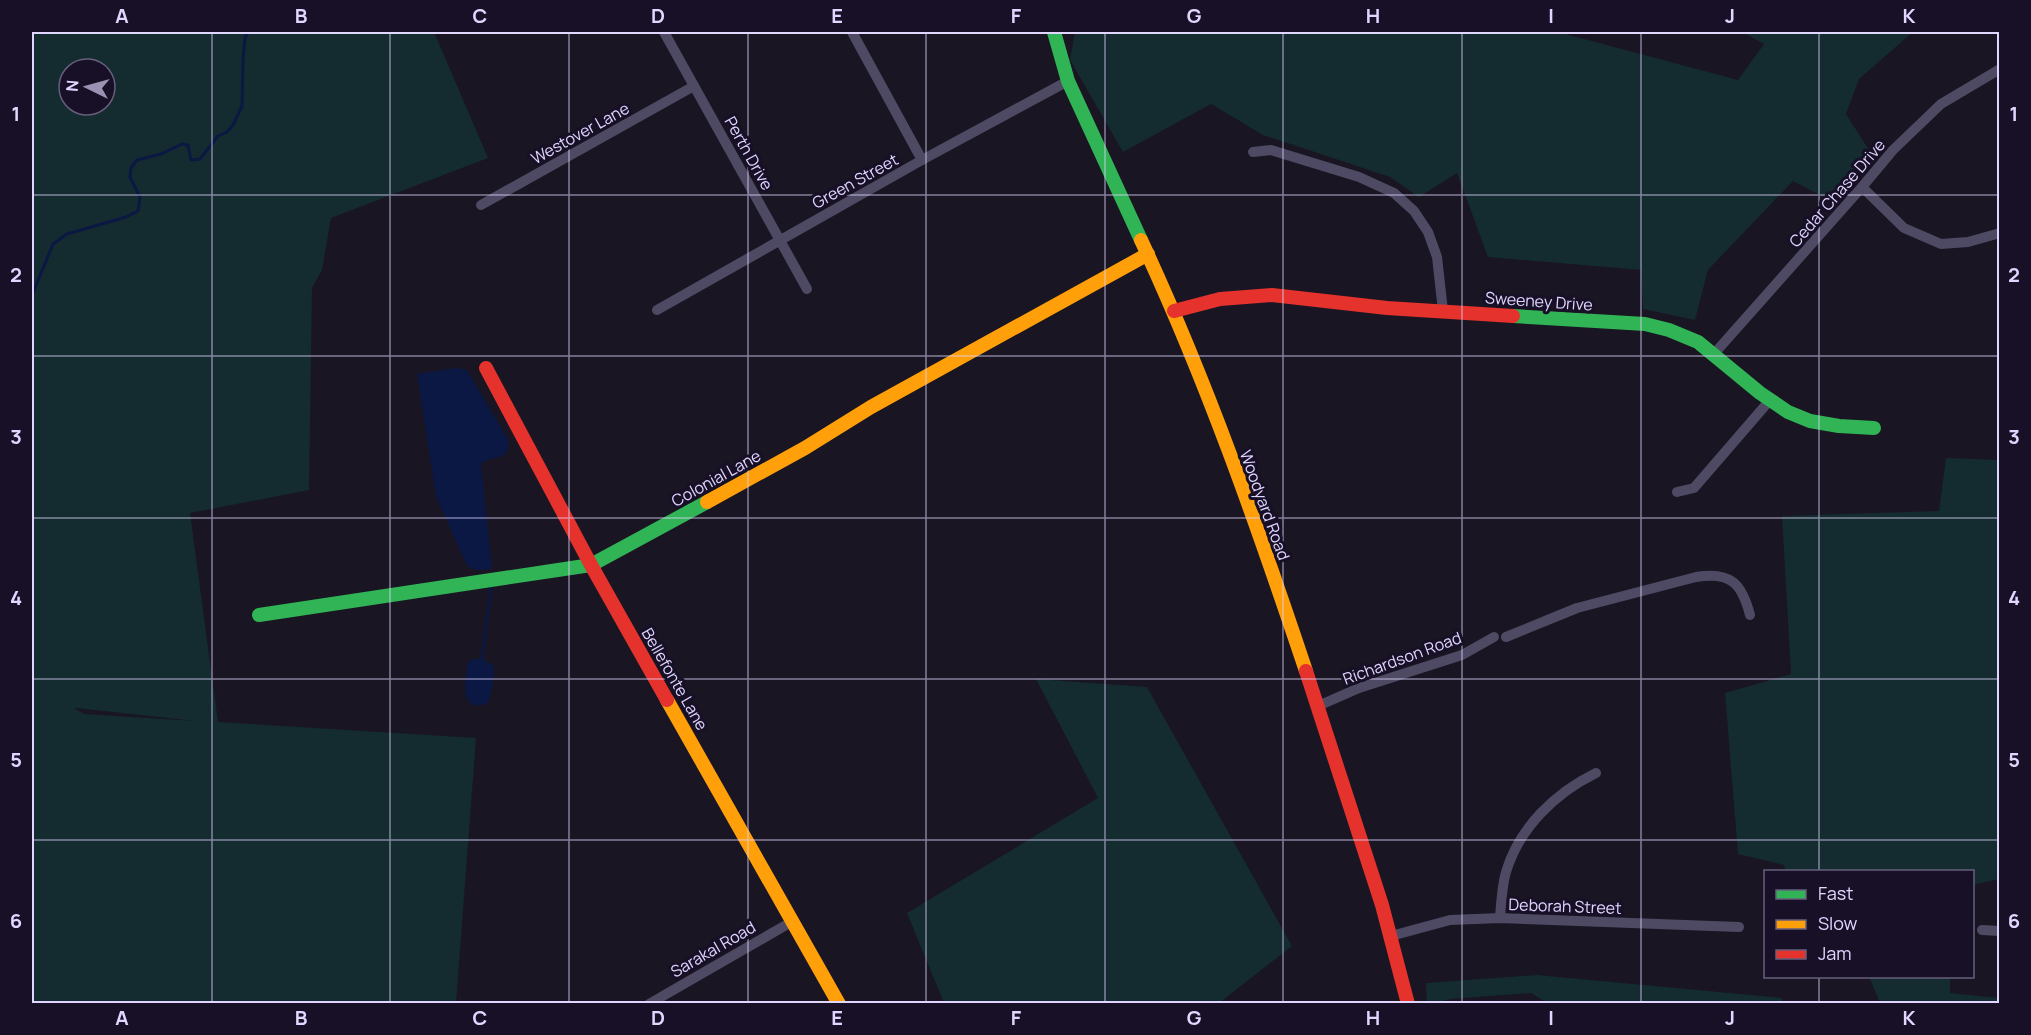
<svg xmlns="http://www.w3.org/2000/svg" width="2031" height="1035" font-family="Manrope,sans-serif">
  <style>
    .green { fill: #142b2f; fill-rule: evenodd }
    .water { fill: #0b1843 }
    .lines { fill: none; stroke-linecap: round; stroke-linejoin: round }
    .stream { stroke: #0b1843; stroke-width: 3 }
    .street { stroke: #4f4a63; stroke-width: 10 }
    .fast { stroke: #30b455; stroke-width: 14 }
    .slow { stroke: #ff9f0a; stroke-width: 14 }
    .jam { stroke: #e5322d; stroke-width: 14 }
    .grid { fill: none; stroke: #e0d6ff; stroke-width: 1.5; stroke-opacity: 0.55 }
    .labels { text-anchor: middle; dominant-baseline: central; stroke-width: 6; stroke-linejoin: round; paint-order: stroke }
    .street-label { font-size: 16px; fill: #e0d6ff; stroke: #171027 }
    .neatline { fill: none; stroke: #e0d6ff; stroke-width: 2 }
    .grid-label { font-size: 20px; text-anchor: middle; font-weight: bold; fill: #e0d6ff }
  </style>
  <rect width="100%" height="100%" fill="#191522"/>
  <!-- green -->
  <g class="green">
    <path d="M32 32H434L488 158 331 218 322 270 312 288 309 490 190 513 218 722 476 738 456 1003H32ZM69 69H105V105H69ZM75 709 76 708 195 721 85 714Z"/>
    <polygon points="1075,32 1558,32 1738,80 1764,44 1742,32 1913,32 1859,79 1846,114 1873,156 1829,200 1793,181 1708,270 1695,320 1643,309 1641,270 1488,257 1457,173 1419,197 1390,177 1263,135 1211,104 1123,152 1070,60"/>
    <polygon points="1946,458 1999,460 1999,879 1973,885 1972,872 1785,871 1784,865 1738,854 1725,693 1791,674 1782,516 1939,511"/>
    <polygon points="1036,679 1147,687 1292,946 1219,1003 944,1003 907,913 1098,798"/>
    <polygon points="1537,975 1782,998 1782,1003 1549,1004 1531,993 1450,999 1436,1003 1427,1003 1426,983"/>
    <polygon points="1869,977 1950,977 1950,993 1999,998 1999,1003 1880,1003"/>
  </g>
  <!-- water -->
  <g class="water">
    <path d="M456 368 467 370 508 440C511 463 491 454 481 464L492 569 476 570 467 566 436 496 417 374Z"/>
    <path d="M473 659H482L494 666 493 685 488 703C458 715 465 679 468 662Z"/>
  </g>
  <g class="lines">
    <!-- stream -->
    <g class="stream">
      <polyline points="32,295 53,244 67,234 126,217 138,211 140,197 130,177 131,168 137,160 161,154 182,144 188,145 191,160 200,159 218,136 227,132 233,125 242,106 243,59 245,38 248,32"/>
      <polyline points="482,659 491,588"/>
    </g>
    <!-- street -->
    <g class="street">
      <polyline points="664,32 807,289"/>
      <polyline points="852,32 922,160"/>
      <polyline points="1253,152 1271,150 1359,177 1394,193 1414,211 1428,232 1437,257 1443,311"/>
      <polyline points="1862,187 1904,228 1941,244 1968,242 2000,233"/>
      <polyline points="481,205 694,86"/>
      <polyline points="657,310 922,160 1068,81"/>
      <polyline points="1713,355 1862,187 1893,150 1941,104 2000,69"/>
      <polyline points="1677,492 1694,488 1770,400"/>
      <path d="M1506 637 1577 608 1696 577C1731 571 1742 584 1750 615"/>
      <polyline points="1318,706 1359,688 1462,655 1494,637"/>
      <path d="M1500 918C1501 903 1502 886 1506 872 1519 828 1555 793 1596 773"/>
      <polyline points="1982,930 2000,931"/>
      <polyline points="1391,936 1450,920 1500,918 1739,927"/>
      <polyline points="649,1004 793,921"/>
    </g>
    <!-- fast -->
    <g class="fast">
      <polyline points="1054,32 1068,81 1141,240"/>
      <polyline points="1513,316 1645,324 1669,330 1698,342 1760,393 1788,412 1810,421 1839,426 1874,428"/>
      <polyline points="259,615 591,565 707,502"/>
    </g>
    <!-- slow -->
    <g class="slow">
      <path d="M1141 240C1206 379 1257 525 1306 671"/>
      <polyline points="707,502 805,448 871,407 1148,254"/>
      <polyline points="667,700 839,1004"/>
    </g>
    <!-- jam -->
    <g class="jam">
      <polyline points="1174,311 1220,299 1272,295 1387,308 1513,316"/>
      <polyline points="486,368 591,565 667,700"/>
      <polyline points="1306,671 1382,905 1408,1004"/>
    </g>
  </g>
  <!-- grid -->
  <path class="grid" d="M212 32V1004M390 32V1004M569 32V1004M748 32V1004M926 32V1004M1105 32V1004M1283 32V1004M1462 32V1004M1641 32V1004M1819 32V872M32 195H2000M32 356H2000M32 518H2000M32 679H2000M32 840H2000M1819 976V1004"/>
  <g class="labels">
    <!-- street labels -->
    <g class="street-label">
      <text transform="translate(580 133) rotate(-29)">Westover Lane</text>
      <text transform="translate(749 153) rotate(61)">Perth Drive</text>
      <text transform="translate(855 181) rotate(-29)">Green Street</text>
      <text transform="translate(1837 193) rotate(-49)">Cedar Chase Drive</text>
      <text transform="translate(1539 301) rotate(4)">Sweeney Drive</text>
      <text transform="translate(716 478) rotate(-29)">Colonial Lane</text>
      <text transform="translate(1265 505) rotate(70)">Woodyard Road</text>
      <text transform="translate(1402 658) rotate(-20)">Richardson Road</text>
      <text transform="translate(675 679) rotate(60)">Bellefonte Lane</text>
      <text transform="translate(1565 906) rotate(2)">Deborah Street</text>
      <text transform="translate(713 949) rotate(-30)">Sarakal Road</text>
    </g>
  </g>
  <!-- border -->
  <rect width="2031" height="1035" fill="none" stroke="#171027" stroke-width="66"/>
  <!-- legend -->
  <rect x="1764" y="870" width="210" height="108" fill="#171027" stroke="#675f7d" stroke-width="1.5"/>
  <rect x="1776" y="890" width="30" height="9" fill="#30b455" stroke="#675f7d" stroke-width="1.5"/>
  <text x="1818" y="900" font-size="18" fill="#e0d6ff">Fast</text>
  <rect x="1776" y="920" width="30" height="9" fill="#ff9f0a" stroke="#675f7d" stroke-width="1.5"/>
  <text x="1818" y="930" font-size="18" fill="#e0d6ff">Slow</text>
  <rect x="1776" y="950" width="30" height="9" fill="#e5322d" stroke="#675f7d" stroke-width="1.5"/>
  <text x="1818" y="960" font-size="18" fill="#e0d6ff">Jam</text>
  <!-- north arrow -->
  <g transform="translate(87 87) rotate(275)"><circle r="28" fill="#171027" stroke="#675f7d" stroke-width="1.5"/>
  <path d="M0-4.5L10 22L0 15L-10 22Z" fill="#9a92b2"/>
  <text y="-9" font-size="16" font-weight="bold" text-anchor="middle" fill="#e0d6ff">N</text>
  </g>
  <rect x="33" y="33" width="1965" height="969" class="neatline"/>
  <g class="grid-label">
    <text x="122" y="23">A</text>
    <text x="301" y="23">B</text>
    <text x="480" y="23">C</text>
    <text x="658" y="23">D</text>
    <text x="837" y="23">E</text>
    <text x="1016" y="23">F</text>
    <text x="1194" y="23">G</text>
    <text x="1373" y="23">H</text>
    <text x="1551" y="23">I</text>
    <text x="1730" y="23">J</text>
    <text x="1909" y="23">K</text>
    <text x="16" y="121">1</text>
    <text x="2014" y="121">1</text>
    <text x="16" y="282">2</text>
    <text x="2014" y="282">2</text>
    <text x="16" y="444">3</text>
    <text x="2014" y="444">3</text>
    <text x="16" y="605">4</text>
    <text x="2014" y="605">4</text>
    <text x="16" y="767">5</text>
    <text x="2014" y="767">5</text>
    <text x="16" y="928">6</text>
    <text x="2014" y="928">6</text>
    <text x="122" y="1025">A</text>
    <text x="301" y="1025">B</text>
    <text x="480" y="1025">C</text>
    <text x="658" y="1025">D</text>
    <text x="837" y="1025">E</text>
    <text x="1016" y="1025">F</text>
    <text x="1194" y="1025">G</text>
    <text x="1373" y="1025">H</text>
    <text x="1551" y="1025">I</text>
    <text x="1730" y="1025">J</text>
    <text x="1909" y="1025">K</text>
  </g>
</svg>
